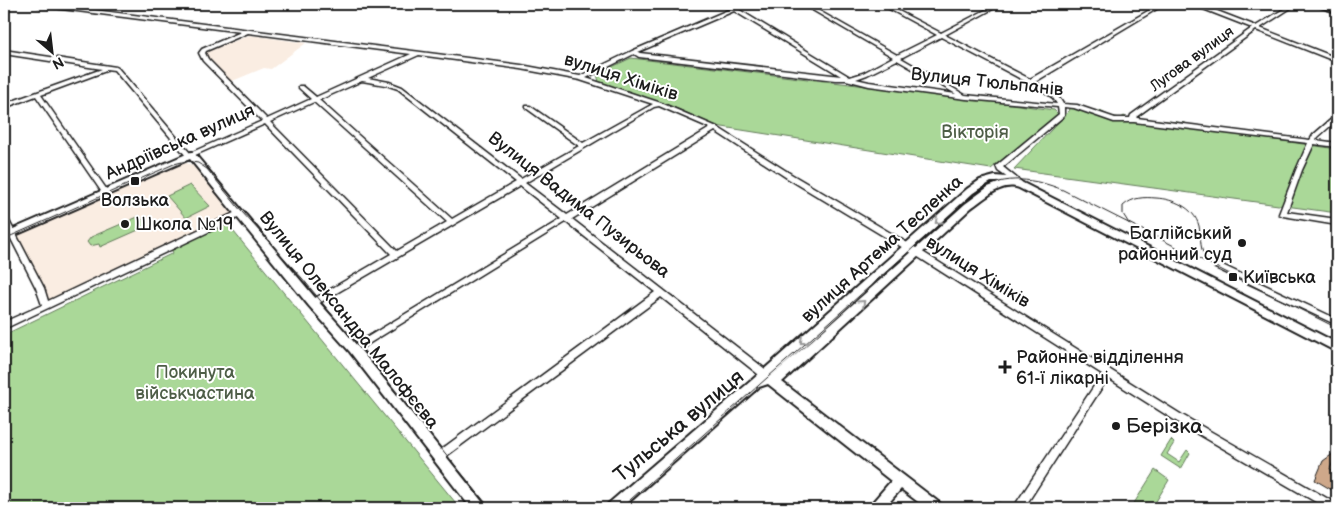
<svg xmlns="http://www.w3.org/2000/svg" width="1341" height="512" font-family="'Balsamiq Sans',sans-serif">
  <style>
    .built { fill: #faede2 }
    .green { fill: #aad898; stroke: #637a5a }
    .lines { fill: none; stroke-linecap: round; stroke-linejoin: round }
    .minor-casing { stroke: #1c1c1c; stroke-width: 3 }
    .tertiary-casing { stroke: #1c1c1c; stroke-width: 4 }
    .minor { fill: #fff; fill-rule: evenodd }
    .tertiary { fill: #fff; fill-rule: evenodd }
    .tram { stroke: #1c1c1c; stroke-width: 1 }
    .wall { fill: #cea88a; stroke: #1c1c1c }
    .building { fill: #f0c3a0; stroke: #1c1c1c }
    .oneway { stroke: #999 }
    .poi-dot { fill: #1c1c1c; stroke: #fff; stroke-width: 2 }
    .labels { text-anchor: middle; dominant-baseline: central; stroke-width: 4; stroke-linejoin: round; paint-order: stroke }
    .far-street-label { font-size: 15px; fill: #1c1c1c; stroke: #fff }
    .street-label { font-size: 18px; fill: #1c1c1c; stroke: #fff }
    .park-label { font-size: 18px; fill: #4e5e47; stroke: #fff }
    .poi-label { font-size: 18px; fill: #1c1c1c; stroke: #fff; text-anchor: start }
    .near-street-label { font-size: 21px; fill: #1c1c1c; stroke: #fff }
    .near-poi-label { font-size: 21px; fill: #1c1c1c; stroke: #fff; text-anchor: start }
  </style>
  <rect width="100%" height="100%" fill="#fff"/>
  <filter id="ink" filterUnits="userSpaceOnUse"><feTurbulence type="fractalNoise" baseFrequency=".02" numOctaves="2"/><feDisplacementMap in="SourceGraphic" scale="10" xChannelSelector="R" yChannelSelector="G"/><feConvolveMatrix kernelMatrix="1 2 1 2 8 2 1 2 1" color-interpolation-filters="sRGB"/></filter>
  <g filter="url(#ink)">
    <!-- built -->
    <g class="built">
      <polygon points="250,35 306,43 271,69 264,68 230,82 204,53"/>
      <polygon points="186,163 193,165 232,213 48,302 16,234 173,166"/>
    </g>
    <!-- green -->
    <g class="green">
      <polygon points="631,58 976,99 1054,110 1058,114 991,169 716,126 678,109 599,82 597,74"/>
      <polygon points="1151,105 1153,106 1139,116 1139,118 1186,123 1187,126 1153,122 1337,149 1337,213 1014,169 1069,111 1070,107 1100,111 1110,116 1121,118 1124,116 1126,117 1124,118 1136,118 1136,115"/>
      <polygon points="190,185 210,206 186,218 167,196"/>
      <polygon points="140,216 146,225 143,228 100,247 99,244 90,246 87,242 91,237"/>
      <polygon points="221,225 229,226 460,508 4,508 4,335 173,253 171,249"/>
      <polygon points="1171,440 1174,443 1167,454 1179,462 1187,450 1190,453 1181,469 1161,456"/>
      <polygon points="1155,470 1169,480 1152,508 1131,508"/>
    </g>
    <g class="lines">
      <defs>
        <g id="minor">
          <path d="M36 4H48L521 65 580 76 632 51 742 4H748L738 9 850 77 863 73 893 57 802 4H807L897 55 937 35 880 4H885L941 33 997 4H1002L945 35 1030 79 1160 4H1165L1035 82C1046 88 1057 92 1063 104L1077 105 1115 118H1130L1131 115 1252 28 1193 5V4H1199L1256 26 1292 4H1297L1260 28 1337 58V62L1256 30 1136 117 1137 118 1310 140 1313 135 1335 116 1337 115V120L1318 137 1316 140 1337 143V147L1314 144 1302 170 1287 212 1337 219V225L1283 216 1279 214 1296 170 1308 143 1134 122H1114L1074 108 1064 107V116L1003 167 1024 184 1025 186 1024 188H1022L998 171 996 166 1059 114 1058 107 966 99 869 86 846 80H835L639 57 634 54 586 78 661 103 717 127 791 174 921 251 1182 415 1337 504V508H1326L1176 421 1108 378 1024 508H1013L1102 374 915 255 787 178 715 131 572 219 769 372 770 375 769 378 766 379 763 378 661 297 441 460 438 461 435 460 433 457 435 454 655 292 566 222 357 351 354 352 351 351 350 349 351 347 562 219 520 186 316 305H310L309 303 310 301 391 254 265 124 193 156H186L114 70 106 69V71L41 95 107 190 108 192 105 194H103L36 96 4 108V104L102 69 4 54V50L116 67 118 68 190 153 262 121 203 61 199 53 202 49 241 32 38 6ZM734 11 841 76 640 53 638 52ZM248 33 411 54 316 97 303 86H299V88L311 99 267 119 208 59 205 53 206 51ZM941 37 1042 90 1053 98 1057 104 965 95 901 58ZM419 55 521 69 580 80 653 104 583 143 530 106H526V108L579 146 521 179 402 87 389 82 368 78ZM897 60 956 94 869 82 856 79 867 75ZM362 81 386 85 398 89 516 182 452 219 319 100ZM314 102 447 222 397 251 270 122ZM659 106 710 128 567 215 525 183 654 107Z"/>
          <polygon points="1311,4 1318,4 1337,10 1337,13"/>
          <polygon points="236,212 242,212 243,214 242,216 4,329 4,322 42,305 36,288 4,225 4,217 8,219 44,288 48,301"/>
          <polygon points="1218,263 1337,319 1337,325 1215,268 1214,266"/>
        </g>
        <g id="tertiary">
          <polygon points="191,152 194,153 317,300 358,346 484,504 485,508 471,508 350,352 309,306 190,159 4,240 4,233"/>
          <path d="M995 176 1007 177 1025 184 1337 343V352L1019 188C1002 181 984 199 971 208L782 382 941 504 942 508H926L901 489 884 508H870L871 504 891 481 768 384 759 387 622 508H607L608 504 752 380 967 189 980 180ZM991 182H1001L988 187 965 204 914 250 773 375 973 193Z"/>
        </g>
      </defs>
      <!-- minor casing -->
      <use href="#minor" class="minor-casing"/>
      <!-- tertiary casing -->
      <use href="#tertiary" class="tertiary-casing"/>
      <!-- minor -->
      <use href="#minor" class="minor"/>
      <!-- tertiary -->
      <use href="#tertiary" class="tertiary"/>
      <!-- tram -->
      <g class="tram">
        <path d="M1130 225 1123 214V206C1133 197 1144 197 1156 198 1173 199 1194 207 1199 226 1202 240 1198 250 1209 262"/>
        <polyline points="4,239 174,164 186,161 198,163 207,169 242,212 302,278 490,508"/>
        <path d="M621 508 978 190C1006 175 1034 178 1063 190L1337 328"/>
      </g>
    </g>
    <!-- wall -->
    <polygon class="wall" points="1337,451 1337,493 1315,480 1323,461"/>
    <!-- building -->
    <g class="building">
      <polygon points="1337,452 1337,473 1330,469"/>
      <polygon points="999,502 1007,508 994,508"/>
    </g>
    <!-- one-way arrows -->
    <defs><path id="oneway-chevron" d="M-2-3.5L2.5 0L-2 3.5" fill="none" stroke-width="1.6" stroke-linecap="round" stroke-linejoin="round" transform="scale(1.25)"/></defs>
    <g class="oneway">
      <use href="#oneway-chevron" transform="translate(938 221) rotate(138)"/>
      <use href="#oneway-chevron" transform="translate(862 303) rotate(-42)"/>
      <use href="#oneway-chevron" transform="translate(803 341) rotate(137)"/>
    </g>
  </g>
  <!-- markers -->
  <g class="poi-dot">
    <rect x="130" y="176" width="10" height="10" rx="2.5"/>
    <circle cx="125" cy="224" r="5"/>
    <circle cx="1242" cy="243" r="5"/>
    <rect x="1228" y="272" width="10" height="10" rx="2.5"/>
    <path d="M1002.5 359.5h5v5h5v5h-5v5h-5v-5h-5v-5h5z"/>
    <circle cx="1116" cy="426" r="5"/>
  </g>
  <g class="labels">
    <!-- far-street labels -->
    <g class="far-street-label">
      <text transform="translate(1192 59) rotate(-36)">Лугова вулиця</text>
    </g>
    <!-- street labels -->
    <g class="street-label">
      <text transform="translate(621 77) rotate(18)">вулиця Хіміків</text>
      <text transform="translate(987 82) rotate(6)">Вулиця Тюльпанів</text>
      <text transform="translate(180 142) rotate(-24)">Андріївська вулиця</text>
      <text transform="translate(579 205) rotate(38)">Вулиця Вадима Пузирьова</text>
      <text transform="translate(882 249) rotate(-42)">вулиця Артема Тесленка</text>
      <text transform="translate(978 272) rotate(32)">вулиця Хіміків</text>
      <text transform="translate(349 320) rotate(51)">Вулиця Олександра Малофєєва</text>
    </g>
    <!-- park labels -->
    <g class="park-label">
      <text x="975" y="132">Вікторія</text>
      <text x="195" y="372">Покинута<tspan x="195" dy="21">військчастина</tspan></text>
    </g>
    <!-- poi labels -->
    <g class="poi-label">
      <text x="135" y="200" text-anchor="middle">Волзька</text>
      <text x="135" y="224">Школа №19</text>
      <text x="1232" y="233" text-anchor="end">Баглійський<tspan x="1232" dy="21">районний суд</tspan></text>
      <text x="1243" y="277">Київська</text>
      <text x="1016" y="357">Районне відділення<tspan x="1016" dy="21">61-ї лікарні</tspan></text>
    </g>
    <!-- near-street labels -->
    <g class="near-street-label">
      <text transform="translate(679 426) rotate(-40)">Тульська вулиця</text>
    </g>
    <!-- near-poi labels -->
    <g class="near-poi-label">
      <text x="1126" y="426">Берізка</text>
    </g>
  </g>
  <!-- margin -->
  <rect width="1341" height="512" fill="none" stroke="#fff" stroke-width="20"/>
  <rect x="10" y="10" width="1321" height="492" fill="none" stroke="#1c1c1c" stroke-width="2" filter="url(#ink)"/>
  <!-- north arrow -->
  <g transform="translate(52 52) rotate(152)" stroke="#ffffff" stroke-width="4" paint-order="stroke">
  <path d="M0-4L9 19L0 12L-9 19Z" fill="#1c1c1c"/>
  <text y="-8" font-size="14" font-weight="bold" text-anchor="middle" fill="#1c1c1c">N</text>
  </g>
</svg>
